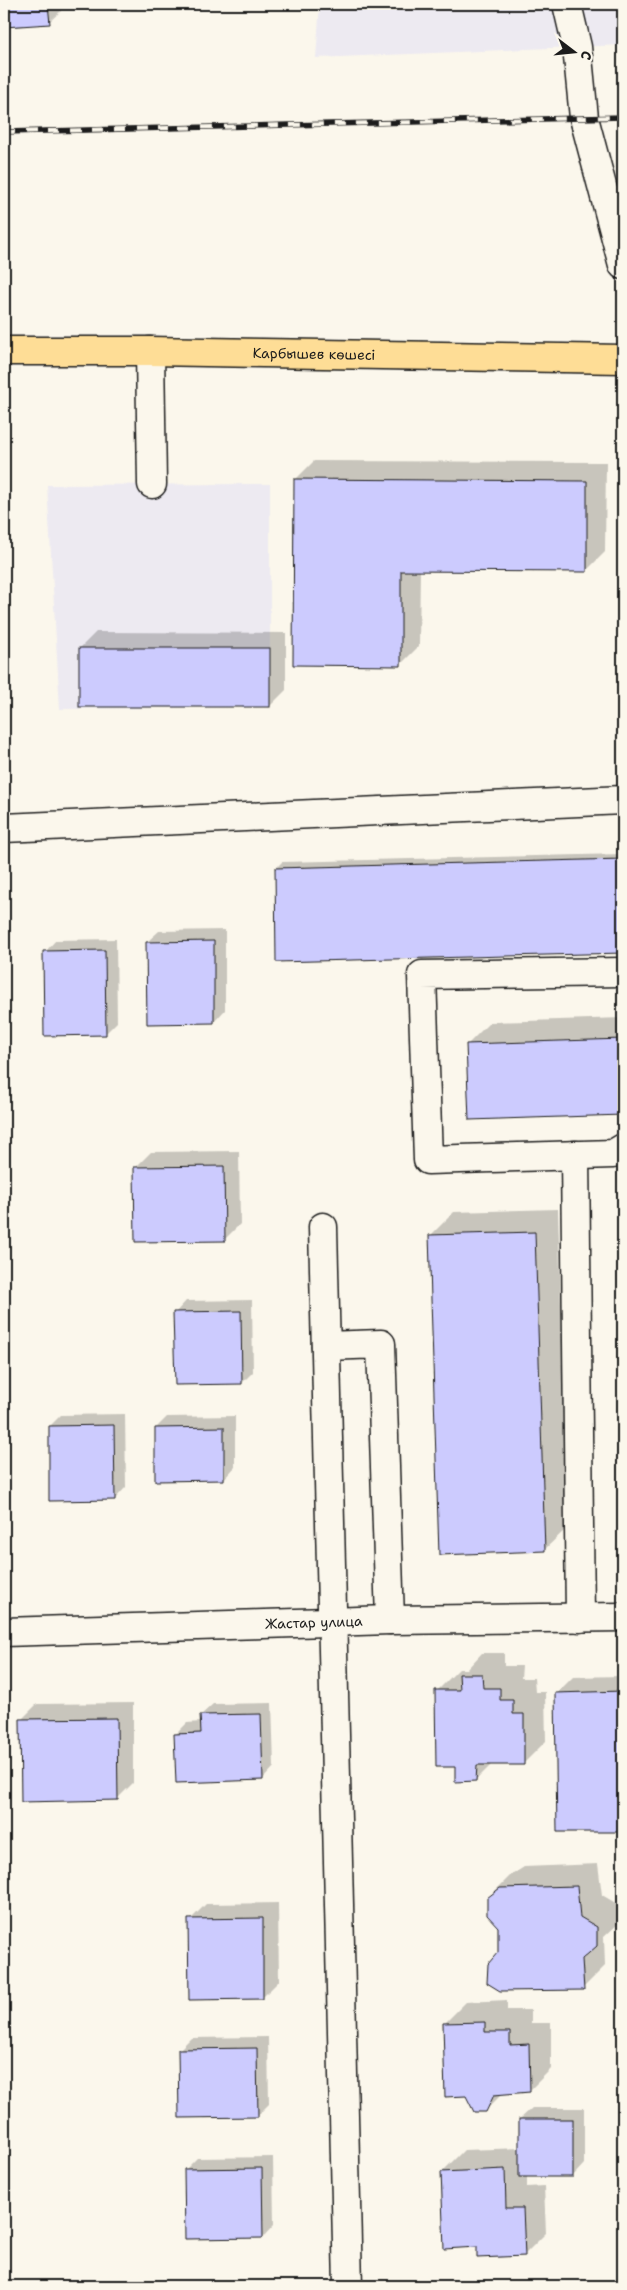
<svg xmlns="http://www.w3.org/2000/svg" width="627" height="2290" font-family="'Shantell Sans',sans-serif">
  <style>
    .built { fill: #edeaf1 }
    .shadow { fill: #0003 }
    .building { fill: #cccbfe; stroke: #1c1c1c }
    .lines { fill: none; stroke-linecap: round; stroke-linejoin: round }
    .minor-casing { stroke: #1c1c1c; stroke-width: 31 }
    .major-casing { stroke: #1c1c1c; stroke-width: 31 }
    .minor { stroke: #fbf7ec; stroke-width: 28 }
    .major { stroke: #fedd96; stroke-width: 28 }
    .rail-casing { stroke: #1c1c1c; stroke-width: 5.5 }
    .rail { stroke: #fbf7ec; stroke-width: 4; stroke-dasharray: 11; stroke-linecap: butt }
    .labels { text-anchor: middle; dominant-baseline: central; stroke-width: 4; stroke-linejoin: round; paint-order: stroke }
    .street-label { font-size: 14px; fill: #1c1c1c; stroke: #fbf7ec }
  </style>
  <rect width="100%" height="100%" fill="#fbf7ec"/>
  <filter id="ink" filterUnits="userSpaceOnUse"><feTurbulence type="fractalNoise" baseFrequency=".02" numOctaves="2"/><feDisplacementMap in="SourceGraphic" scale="10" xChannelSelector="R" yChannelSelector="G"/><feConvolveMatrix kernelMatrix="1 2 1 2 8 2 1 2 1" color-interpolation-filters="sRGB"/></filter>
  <g filter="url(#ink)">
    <!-- built -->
    <g class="built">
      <polygon points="320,4 623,4 623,45 316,58"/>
      <polygon points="270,484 270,707 60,709 47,485"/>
    </g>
    <!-- shadow -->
    <g class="shadow">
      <polygon points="4,4 60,4 61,11 49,22 4,26"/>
      <polygon points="314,461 606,462 605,552 586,571 420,570 419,646 400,665 295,480"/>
      <polygon points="96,632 286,633 286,690 270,706 80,648"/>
      <polygon points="623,854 623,952 278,960 276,868 282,862"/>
      <polygon points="225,930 225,1010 214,1022 147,942 159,931"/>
      <polygon points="116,939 117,1022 105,1034 45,952 56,940"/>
      <polygon points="623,1018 623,1114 470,1119 468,1044 490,1022"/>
      <polygon points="239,1151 240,1224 224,1240 135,1168 151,1152"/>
      <polygon points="558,1209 568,1527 544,1550 430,1236 454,1212"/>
      <polygon points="252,1300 253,1372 242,1383 175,1313 186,1301"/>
      <polygon points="125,1414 126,1487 115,1499 50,1426 61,1415"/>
      <polygon points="235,1416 235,1467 224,1479 156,1428 167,1417"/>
      <polygon points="482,1653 504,1653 504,1666 522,1666 521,1678 534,1678 535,1692 545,1692 546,1741 524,1763 492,1764 476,1780 456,1765 437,1691 459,1669 467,1669"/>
      <polygon points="623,1676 623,1830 558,1831 557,1693 573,1677"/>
      <polygon points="133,1703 133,1783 117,1799 21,1720 37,1704"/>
      <polygon points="272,1703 274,1767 263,1779 176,1734 187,1723 201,1722 201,1715 213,1704"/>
      <polygon points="598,1864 602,1895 619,1905 619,1923 604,1937 605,1966 583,1988 499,1953 499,1926 488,1898 510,1876 524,1867"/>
      <polygon points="278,1903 279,1981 263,1997 190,1920 206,1904"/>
      <polygon points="507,2000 507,2010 531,2010 531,2023 551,2023 551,2069 529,2091 503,2093 485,2111 444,2024 466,2002"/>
      <polygon points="268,2037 269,2104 258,2115 179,2050 191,2038"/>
      <polygon points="532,2108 584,2108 584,2164 573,2176 527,2176 527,2187 544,2186 546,2233 524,2255 478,2246 442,2172 464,2150 520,2148 520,2119"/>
      <polygon points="273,2157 274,2225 263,2237 185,2170 197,2158"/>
      <polygon points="273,2284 273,2286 205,2286 206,2285"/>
    </g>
    <!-- building -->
    <g class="building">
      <polygon points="4,4 48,4 50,24 4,27"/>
      <polygon points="294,479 587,481 587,572 401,571 401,666 293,665"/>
      <rect x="79" y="648" width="191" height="59"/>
      <polygon points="623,859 623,953 276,962 275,868"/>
      <polygon points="214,941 214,1023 147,1024 146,942"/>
      <polygon points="105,950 106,1035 44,1036 43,951"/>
      <polygon points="623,1039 623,1115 469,1120 466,1044"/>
      <polygon points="224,1166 225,1241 135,1242 134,1167"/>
      <polygon points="535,1232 545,1551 439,1555 429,1235"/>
      <polygon points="241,1311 242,1384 175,1385 173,1312"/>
      <polygon points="114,1425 115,1500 49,1501 49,1426"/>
      <polygon points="224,1427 224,1480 155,1481 155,1428"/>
      <polygon points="459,1674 482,1674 483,1688 500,1688 500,1700 513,1700 513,1714 524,1714 524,1765 477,1765 476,1781 455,1782 455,1767 436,1767 435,1690 460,1690"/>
      <polygon points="623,1691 623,1832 557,1832 555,1693"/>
      <polygon points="261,1714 263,1780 176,1783 174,1734 201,1733 200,1715"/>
      <polygon points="117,1718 118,1800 21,1802 20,1719"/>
      <polygon points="577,1886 580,1917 597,1927 597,1946 582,1959 584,1990 500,1991 487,1983 488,1964 498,1952 498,1927 487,1915 487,1898 500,1888"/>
      <polygon points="263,1918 263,1999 189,2000 188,1919"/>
      <polygon points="485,2022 485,2032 510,2032 510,2045 529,2044 530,2092 494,2095 486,2112 474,2112 466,2096 445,2097 443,2023"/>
      <polygon points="257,2048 258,2117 179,2118 178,2049"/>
      <rect x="519" y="2119" width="54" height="58"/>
      <polygon points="262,2168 263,2238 185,2239 184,2169"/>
      <polygon points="505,2169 506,2208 523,2208 525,2256 477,2258 477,2247 444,2249 441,2172"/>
    </g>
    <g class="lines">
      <defs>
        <g id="minor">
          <polyline points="567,4 577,47 584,118 623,265"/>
          <polyline points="150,351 152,484"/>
          <polyline points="4,828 623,800"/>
          <polyline points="623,972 422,975 428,1160 613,1154 623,1148"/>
          <polyline points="575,1155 580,1618"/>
          <polyline points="323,1227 348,2286"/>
          <polyline points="326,1346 381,1344 390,1620"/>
          <path id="s1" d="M4 1632 390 1620 623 1617"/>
        </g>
        <g id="major">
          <path id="s2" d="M4 351H150L623 359"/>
        </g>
      </defs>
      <!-- minor casing -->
      <use href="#minor" class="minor-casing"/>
      <!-- major casing -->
      <use href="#major" class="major-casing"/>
      <!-- minor -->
      <use href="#minor" class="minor"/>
      <!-- major -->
      <use href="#major" class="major"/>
      <defs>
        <polyline id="rail" points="4,132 623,117"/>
      </defs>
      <!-- rail casing -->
      <use href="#rail" class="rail-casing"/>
      <!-- rail -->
      <use href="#rail" class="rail"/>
    </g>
  </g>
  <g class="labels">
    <!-- street labels -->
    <g class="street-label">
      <text stroke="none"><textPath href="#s2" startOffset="310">Карбышев көшесі</textPath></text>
      <text stroke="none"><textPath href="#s1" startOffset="310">Жастар улица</textPath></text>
    </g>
  </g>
  <!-- margin -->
  <rect width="627" height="2290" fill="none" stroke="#fbf7ec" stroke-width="20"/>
  <rect x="10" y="10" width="607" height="2270" fill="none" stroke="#1c1c1c" stroke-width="2" filter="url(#ink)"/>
  <!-- north arrow -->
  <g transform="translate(574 52) rotate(106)" stroke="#fbf7ec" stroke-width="4" paint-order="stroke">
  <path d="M0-4L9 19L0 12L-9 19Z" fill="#1c1c1c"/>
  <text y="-8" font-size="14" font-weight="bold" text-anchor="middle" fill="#1c1c1c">С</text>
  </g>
</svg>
